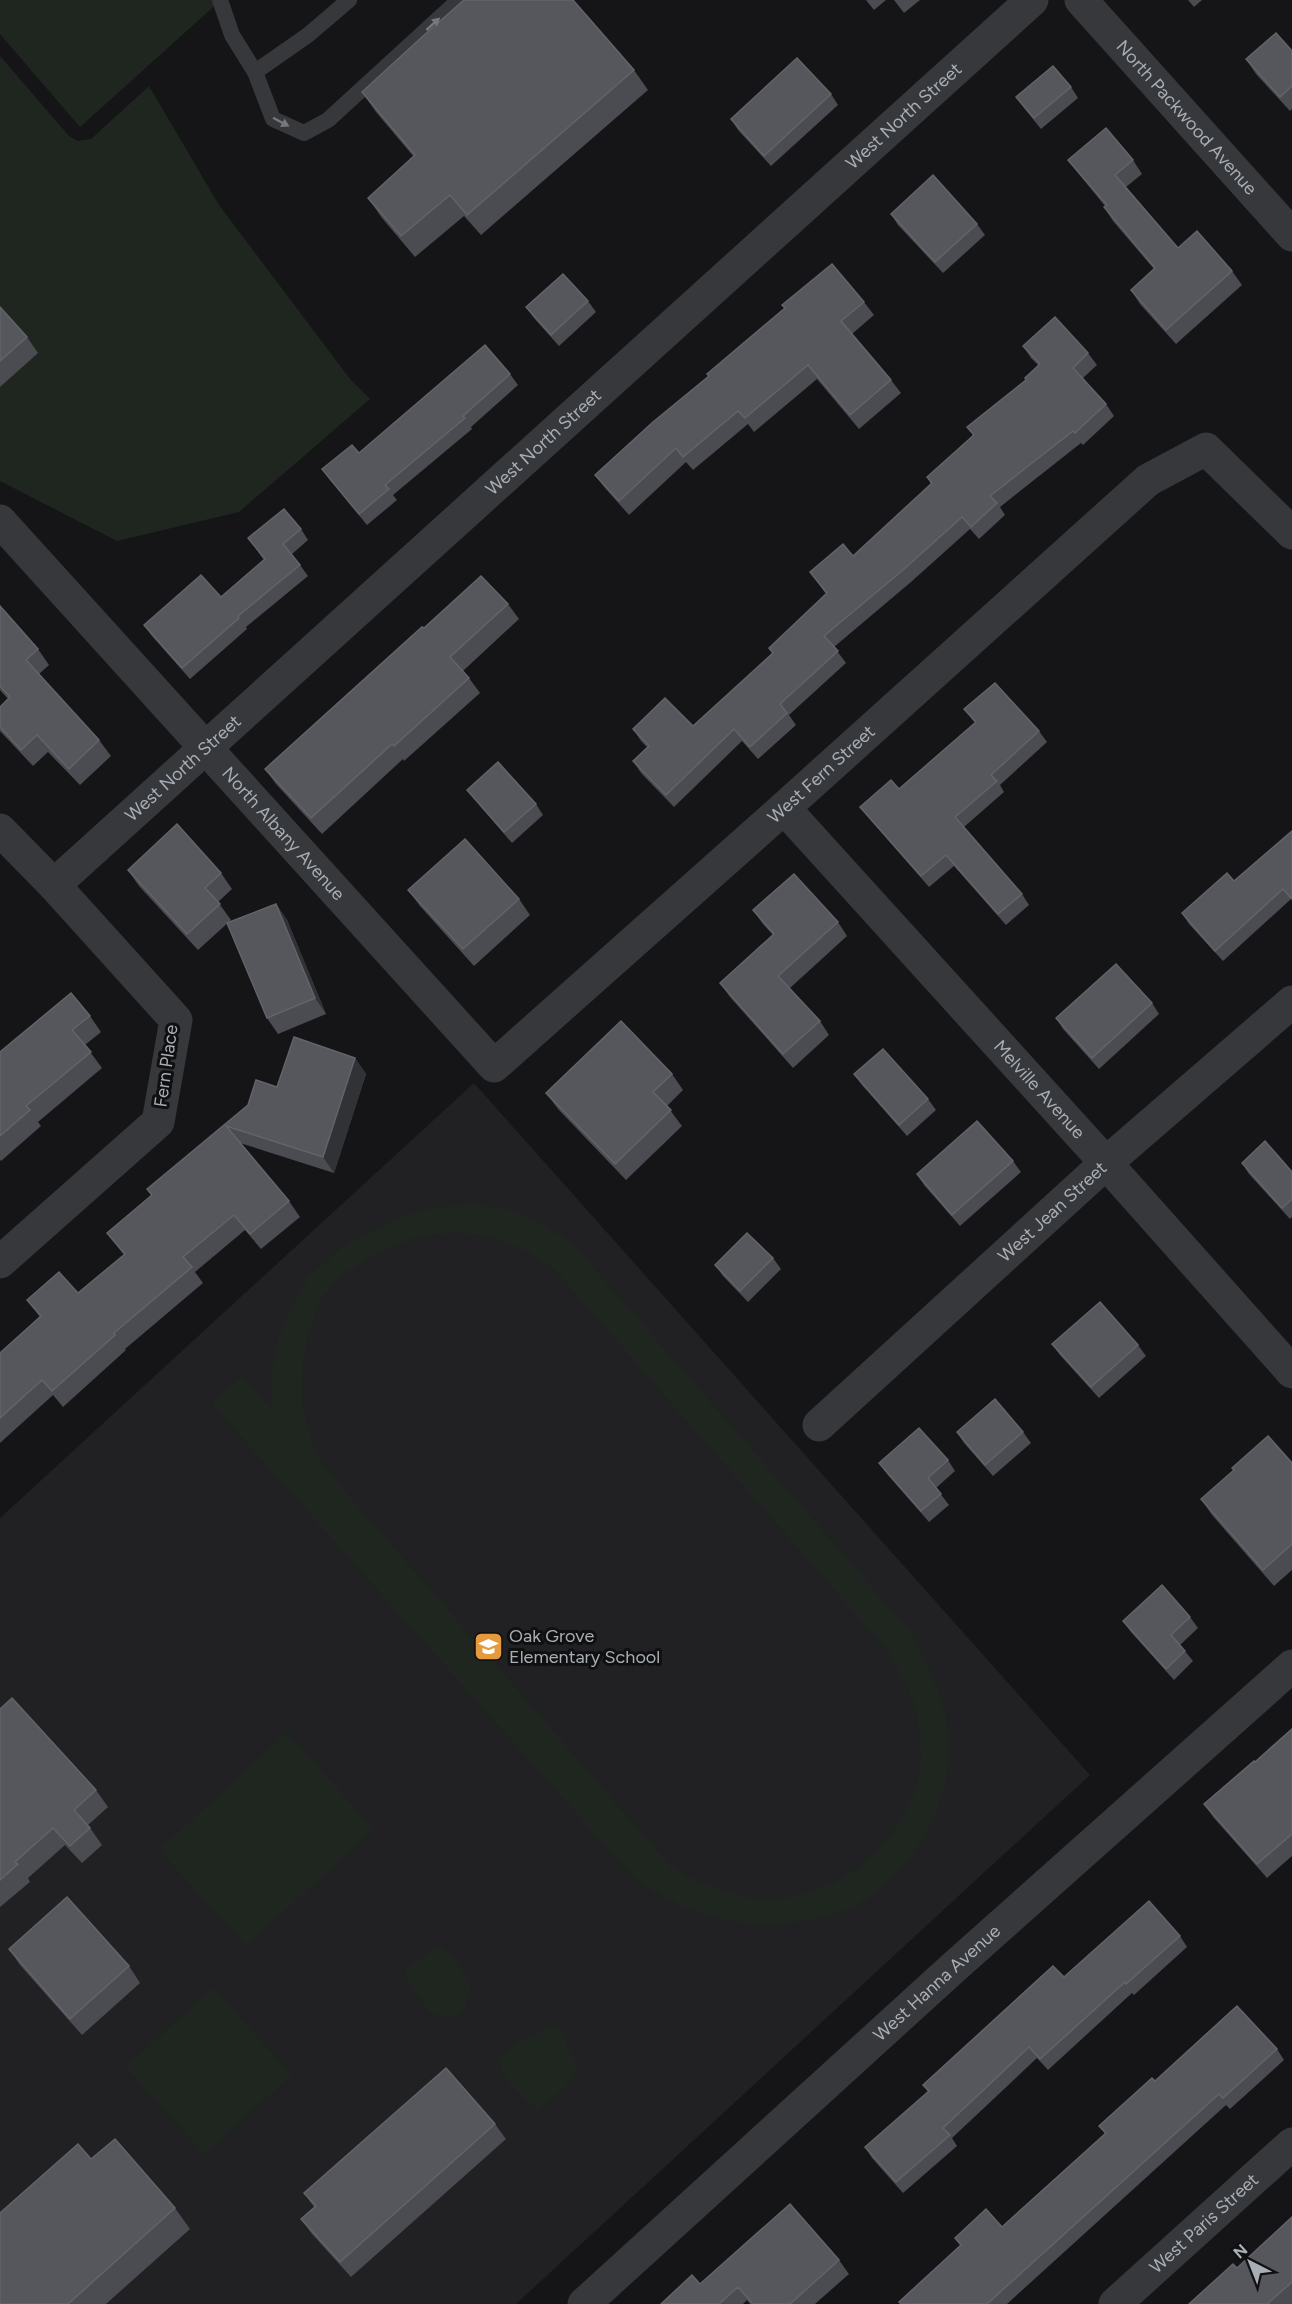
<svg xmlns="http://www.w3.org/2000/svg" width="1292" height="2304" font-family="Figtree,sans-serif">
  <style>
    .built { fill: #212123 }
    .green { fill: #1f2620; fill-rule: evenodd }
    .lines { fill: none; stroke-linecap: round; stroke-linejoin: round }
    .service { stroke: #36383b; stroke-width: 16 }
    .minor { stroke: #36383b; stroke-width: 33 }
    .wall { fill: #4b4c51 }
    .shaded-wall { fill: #313235 }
    .building { fill: #55575c; stroke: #62646a; stroke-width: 1.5 }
    .oneway { fill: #75797f }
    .labels { text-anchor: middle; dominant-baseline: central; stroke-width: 6; stroke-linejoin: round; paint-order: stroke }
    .street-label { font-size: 18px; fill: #a8aeb6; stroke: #101011 }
    .poi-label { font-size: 18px; fill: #a8aeb6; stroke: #101011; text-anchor: start }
  </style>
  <rect width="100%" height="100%" fill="#151517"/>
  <!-- built -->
  <polygon class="built" points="474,1083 1090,1775 516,2304 0,2304 0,1518"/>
  <!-- green -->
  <g class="green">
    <polygon points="0,0 221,0 80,127 0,34"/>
    <polygon points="0,56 69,136 78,141 91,139 149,86 219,205 350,379 370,399 239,512 117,541 0,481"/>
    <path d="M474 1205 508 1209 541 1224 571 1242 909 1630C926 1661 944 1695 948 1731 953 1772 938 1818 914 1852 908 1860 900 1867 892 1875 882 1886 868 1900 854 1907 818 1922 780 1926 742 1922 733 1921 724 1921 715 1918 687 1910 662 1896 637 1881L212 1404 242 1377 272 1410V1367L282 1327 308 1277 346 1244 393 1220 432 1208ZM457 1232 493 1237 528 1252 555 1270 887 1650C899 1672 913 1692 917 1717 921 1738 923 1763 917 1784 896 1853 828 1905 755 1898 724 1895 696 1881 670 1866L337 1482 316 1454 302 1406V1374L308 1335 320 1300 342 1275 382 1250 420 1236Z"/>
    <polygon points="287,1733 374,1829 246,1946 159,1850"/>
    <path d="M437 1947C452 1950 464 1974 471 1988 469 1995 468 2004 462 2010 449 2024 425 2015 422 1997L415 1993 405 1976 407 1968Z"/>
    <polygon points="213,1988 292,2075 204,2154 126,2067"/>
    <path d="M552 2026C567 2029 563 2037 568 2048 571 2054 575 2060 578 2066 573 2086 553 2098 538 2109 521 2095 501 2079 498 2057L521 2041Z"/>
  </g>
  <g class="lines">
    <!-- service -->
    <g class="service">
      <polyline points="220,0 232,35 255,72 308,35 349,0"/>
      <polyline points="255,72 273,119 304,133 328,120 459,0"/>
    </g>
    <!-- minor -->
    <g class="minor">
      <path id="s1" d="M1081 0 1292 235"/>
      <path id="s2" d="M0 521 494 1066 784 808 1148 480 1206 449 1292 533"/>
      <path id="s3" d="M784 808 1106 1163 1292 1372"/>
      <polyline points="0,830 54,885 176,1020 158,1122 0,1262"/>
      <path id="s4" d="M54 885 1032 0"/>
      <path id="s5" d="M819 1425 1106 1163 1292 1002"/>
      <path id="s6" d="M584 2304 953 1968 1292 1666"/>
      <path id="s7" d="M1115 2304 1292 2144"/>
    </g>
  </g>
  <!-- wall -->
  <g class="wall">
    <polygon points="866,0 886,0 874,10"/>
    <polygon points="894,0 920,0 904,13"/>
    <polygon points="1188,0 1202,0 1194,7"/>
    <polygon points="1292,51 1292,109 1290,111 1256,74 1246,59"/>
    <polygon points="634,70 648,90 481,235 464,216 415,257 382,218 368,198 414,157 376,112 362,92"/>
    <polygon points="1071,87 1078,98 1041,129 1024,108 1016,97"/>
    <polygon points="831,94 838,105 771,166 738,130 731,119"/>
    <polygon points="1068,160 1133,160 1142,174 1126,187 1178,248 1232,271 1242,285 1176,344 1140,304 1131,290 1154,269 1113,221 1104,207 1105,206 1078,173"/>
    <polygon points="891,214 977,224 985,235 943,273 898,225"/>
    <polygon points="588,301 596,312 559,346 534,318 526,307"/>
    <polygon points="864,302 874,315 852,334 891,380 901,393 859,429 817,379 754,432 748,424 693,470 686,462 629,515 605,488 595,475"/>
    <polygon points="0,307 27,337 38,353 0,387"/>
    <polygon points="1023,346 1088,353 1097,365 1083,378 1106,404 1114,416 1083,445 1081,443 1000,507 1005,515 979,539 970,529 911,582 834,647 846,663 789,715 796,725 758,759 742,741 674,807 641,773 633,761 647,747 641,741 633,729 693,726 773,653 769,648 826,594 810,572 853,556 931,484 927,477 973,435 967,427 1026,381 1038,365 1031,358"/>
    <polygon points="510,374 518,385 471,427 472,429 393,495 397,500 367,525 330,480 322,469 359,453"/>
    <polygon points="301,529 308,540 292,554 308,576 246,627 247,629 190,679 152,636 144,625 221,597 264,560 248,538"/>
    <polygon points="508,604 519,619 463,671 469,678 480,693 404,761 403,759 322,834 276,784 265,769 424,628"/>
    <polygon points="0,606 38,649 49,665 39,674 99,740 111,756 80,785 48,752 33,766 0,731 0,707 8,699 0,690"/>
    <polygon points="964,709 1039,731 1047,742 1000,785 1004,792 964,827 1022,894 1029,905 1006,925 954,866 929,887 868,817 860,807 899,789 975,723"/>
    <polygon points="467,790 536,804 543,815 512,843 475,800"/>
    <polygon points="1292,831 1292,901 1291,899 1223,961 1189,924 1182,913 1234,881"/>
    <polygon points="128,870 221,873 232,889 218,902 231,920 198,950 139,886"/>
    <polygon points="408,890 519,899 530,915 474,966 420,906"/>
    <polygon points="276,904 287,920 326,1014 278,1034 267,1018"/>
    <polygon points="753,910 838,922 847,936 790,988 820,1021 829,1035 793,1068 730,997 720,983 773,935 763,924"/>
    <polygon points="1152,1003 1159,1014 1099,1069 1063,1029 1056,1018"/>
    <polygon points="90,1016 101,1032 85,1045 102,1068 38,1122 41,1126 1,1161 0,1160 0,1052"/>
    <polygon points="355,1058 366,1074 334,1173 240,1143 289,1201 300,1217 261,1249 245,1230 195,1272 203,1283 125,1349 126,1350 63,1407 53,1395 0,1443 0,1353 40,1317 27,1300 78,1293 124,1255 107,1233 152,1196 147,1189 277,1087"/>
    <polygon points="672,1074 683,1090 667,1106 682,1126 626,1180 558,1109 546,1093"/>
    <polygon points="854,1074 928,1099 936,1110 907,1136 862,1085"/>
    <polygon points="1013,1161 1021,1172 960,1226 924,1185 917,1174"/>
    <polygon points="1242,1163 1292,1172 1292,1217 1290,1219 1249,1174"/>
    <polygon points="773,1258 781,1269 748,1302 723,1276 715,1265"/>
    <polygon points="1052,1344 1138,1345 1146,1356 1099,1398 1060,1355"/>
    <polygon points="957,1432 1023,1432 1031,1443 993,1476 964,1443"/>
    <polygon points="948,1460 955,1471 936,1488 949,1505 929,1522 887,1474 879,1463"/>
    <polygon points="1292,1463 1292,1570 1274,1586 1212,1515 1201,1499"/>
    <polygon points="1190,1617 1198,1628 1180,1645 1193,1661 1174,1680 1131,1632 1123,1621"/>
    <polygon points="0,1709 96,1790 108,1807 88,1825 102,1845 82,1863 65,1845 28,1878 30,1882 0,1907"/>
    <polygon points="1292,1729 1292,1856 1267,1878 1214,1818 1204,1804 1255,1762"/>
    <polygon points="1180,1936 1187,1947 1134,1995 1132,1993 1048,2070 1037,2058 952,2138 957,2146 903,2193 872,2158 865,2147 928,2092 923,2085 1064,1977"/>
    <polygon points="9,1949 129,1966 140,1983 82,2035 20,1965"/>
    <polygon points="1277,2049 1284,2060 1230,2109 1226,2105 1007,2304 900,2304 961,2246 955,2238 1002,2227 1105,2134 1099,2126 1155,2081"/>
    <polygon points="495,2124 506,2139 351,2277 312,2234 301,2219 314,2207 304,2193"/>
    <polygon points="91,2159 175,2208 190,2229 106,2304 0,2304"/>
    <polygon points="1292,2217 1292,2304 1189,2304 1237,2268"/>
    <polygon points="839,2260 849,2274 815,2304 750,2304 747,2300 743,2304 661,2304 700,2284"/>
  </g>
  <!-- shaded-wall -->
  <g class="shaded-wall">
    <polygon points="276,904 287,920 326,1014 315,998"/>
    <polygon points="355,1058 366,1074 334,1173 323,1157"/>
  </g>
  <!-- building -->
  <g class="building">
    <polygon points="464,0 573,0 634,70 467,215 450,195 401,236 368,198 415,155 362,92 422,37"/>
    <polygon points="1276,33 1292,51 1292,86 1280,97 1246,59"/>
    <polygon points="797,58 831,94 764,156 731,119"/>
    <polygon points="1053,66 1071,87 1034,118 1016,97"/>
    <polygon points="1106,128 1133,160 1115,175 1178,248 1197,231 1232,271 1166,330 1131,290 1155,268 1104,207 1107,205 1068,160"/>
    <polygon points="933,175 977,224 935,262 891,214"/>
    <polygon points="832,264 864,302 841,321 891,380 850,415 808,365 745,418 738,411 683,457 676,448 619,501 595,475 653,422 709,376 707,374 785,308 782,305"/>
    <polygon points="563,274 588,301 551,335 526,307"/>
    <polygon points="0,307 27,337 0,361"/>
    <polygon points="1055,317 1088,353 1073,368 1106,404 1075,433 1073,431 990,496 997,503 971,527 962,517 903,570 824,636 838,651 780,704 787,713 750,747 734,729 666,795 633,761 649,746 633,729 665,698 693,726 773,653 769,648 827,593 810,572 843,544 853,556 932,483 927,477 974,435 967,427 1026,380 1025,378 1040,364 1023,346"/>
    <polygon points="485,345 510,374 463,416 465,418 385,485 389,489 359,514 322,469 352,445 359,453"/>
    <polygon points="284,509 301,529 283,544 300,565 238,616 239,618 182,668 144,625 201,575 221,597 265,559 248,538"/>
    <polygon points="481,576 508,604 450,657 469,678 394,746 392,744 311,818 265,769 422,627 424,628"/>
    <polygon points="0,606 38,649 26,660 99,740 69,769 37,735 21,750 0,727 0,707 10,697 0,686"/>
    <polygon points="995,683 1039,731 991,775 997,781 955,817 1022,894 998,914 946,855 921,876 860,807 891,780 899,789 976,722 964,709"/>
    <polygon points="498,762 536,804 504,832 467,790"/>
    <polygon points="177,824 221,873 205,888 220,904 187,934 128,870"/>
    <polygon points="1292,831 1292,896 1291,898 1283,889 1215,951 1182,913 1227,873 1234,881"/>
    <polygon points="465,839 519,899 463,949 408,890"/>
    <polygon points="794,874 838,922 778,976 820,1021 783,1054 720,983 774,934 753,910"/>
    <polygon points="276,904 315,998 267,1018 227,923"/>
    <polygon points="1116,964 1152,1003 1092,1058 1056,1018"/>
    <polygon points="71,993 90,1016 72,1030 91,1052 26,1106 30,1110 0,1136 0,1052"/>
    <polygon points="621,1021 672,1074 653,1092 671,1110 615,1164 546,1093"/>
    <polygon points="294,1037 355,1058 323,1157 226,1126 289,1201 250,1234 234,1215 183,1257 192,1267 114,1333 115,1335 52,1391 42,1380 0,1418 0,1353 41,1316 27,1300 59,1272 78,1293 125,1254 107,1233 152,1195 147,1189 248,1105 256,1080 277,1087"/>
    <polygon points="883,1049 928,1099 899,1125 854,1074"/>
    <polygon points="977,1121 1013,1161 952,1215 917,1174"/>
    <polygon points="1265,1141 1292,1172 1292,1199 1282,1208 1242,1163"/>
    <polygon points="747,1233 773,1258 740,1291 715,1265"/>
    <polygon points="1100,1302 1138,1345 1091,1387 1052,1344"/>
    <polygon points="995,1399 1023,1432 985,1465 957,1432"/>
    <polygon points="919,1428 948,1460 928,1478 941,1494 921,1511 879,1463"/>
    <polygon points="1268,1436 1292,1463 1292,1544 1263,1570 1201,1499 1234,1470 1232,1468"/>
    <polygon points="1162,1585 1190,1617 1171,1635 1185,1651 1166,1669 1123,1621"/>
    <polygon points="12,1698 96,1790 74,1810 90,1828 70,1846 53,1828 15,1862 18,1864 0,1880 0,1709"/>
    <polygon points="1292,1729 1292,1834 1257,1864 1204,1804 1254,1761 1255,1762"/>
    <polygon points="67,1897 129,1966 70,2019 9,1949"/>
    <polygon points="1149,1901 1180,1936 1126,1984 1125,1982 1040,2059 1029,2047 943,2128 950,2135 896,2182 865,2147 929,2091 923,2085 1053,1966 1064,1977"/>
    <polygon points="1237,2006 1277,2049 1223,2098 1219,2094 987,2304 901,2304 899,2302 961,2245 955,2238 986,2209 1002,2227 1106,2133 1099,2126 1152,2078 1155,2081"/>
    <polygon points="446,2068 495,2124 340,2262 301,2219 316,2206 304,2193"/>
    <polygon points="115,2139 175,2208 68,2304 0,2304 0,2213 78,2144 91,2159"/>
    <polygon points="790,2204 839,2260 790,2304 753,2304 738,2287 719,2304 661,2304 692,2275 700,2284"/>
    <polygon points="1292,2217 1292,2282 1268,2303 1269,2304 1189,2304 1233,2264 1237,2268"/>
  </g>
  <!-- one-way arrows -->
  <defs><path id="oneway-solid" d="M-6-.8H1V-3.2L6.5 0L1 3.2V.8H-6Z" transform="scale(1.5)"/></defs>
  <g class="oneway">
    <use href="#oneway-solid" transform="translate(433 24) rotate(-42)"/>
    <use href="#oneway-solid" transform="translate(281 122) rotate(28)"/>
  </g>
  <!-- icons -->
  <defs>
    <symbol id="school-square" viewBox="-11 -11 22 22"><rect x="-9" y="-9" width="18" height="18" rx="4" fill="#e59a3e" stroke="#101011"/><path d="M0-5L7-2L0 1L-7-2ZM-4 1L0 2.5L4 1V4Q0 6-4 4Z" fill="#fff"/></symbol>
  </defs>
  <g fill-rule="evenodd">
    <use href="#school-square" x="472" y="1630" width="33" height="33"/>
  </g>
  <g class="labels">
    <!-- street labels -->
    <g class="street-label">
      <text stroke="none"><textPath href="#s4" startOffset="1146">West North Street</textPath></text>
      <text stroke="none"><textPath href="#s1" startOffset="158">North Packwood Avenue</textPath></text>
      <text stroke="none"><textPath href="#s4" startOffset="660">West North Street</textPath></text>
      <text stroke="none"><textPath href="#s4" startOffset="174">West North Street</textPath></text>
      <text stroke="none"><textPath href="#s2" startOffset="1174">West Fern Street</textPath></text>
      <text stroke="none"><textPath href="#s2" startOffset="422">North Albany Avenue</textPath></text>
      <text transform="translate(166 1066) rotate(-82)">Fern Place</text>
      <text stroke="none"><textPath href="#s3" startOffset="380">Melville Avenue</textPath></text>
      <text stroke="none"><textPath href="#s5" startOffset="316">West Jean Street</textPath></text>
      <text stroke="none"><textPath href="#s6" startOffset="477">West Hanna Avenue</textPath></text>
      <text stroke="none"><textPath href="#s7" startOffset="120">West Paris Street</textPath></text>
    </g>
    <!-- poi labels -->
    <g class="poi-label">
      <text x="509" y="1636">Oak Grove<tspan x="509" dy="21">Elementary School</tspan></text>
    </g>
  </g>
  <!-- north arrow -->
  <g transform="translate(1250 2262) rotate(318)" stroke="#101011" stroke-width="4.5" paint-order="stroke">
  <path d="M0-4.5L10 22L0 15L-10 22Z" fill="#a8aeb6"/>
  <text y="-9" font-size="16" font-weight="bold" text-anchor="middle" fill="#a8aeb6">N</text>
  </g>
</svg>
